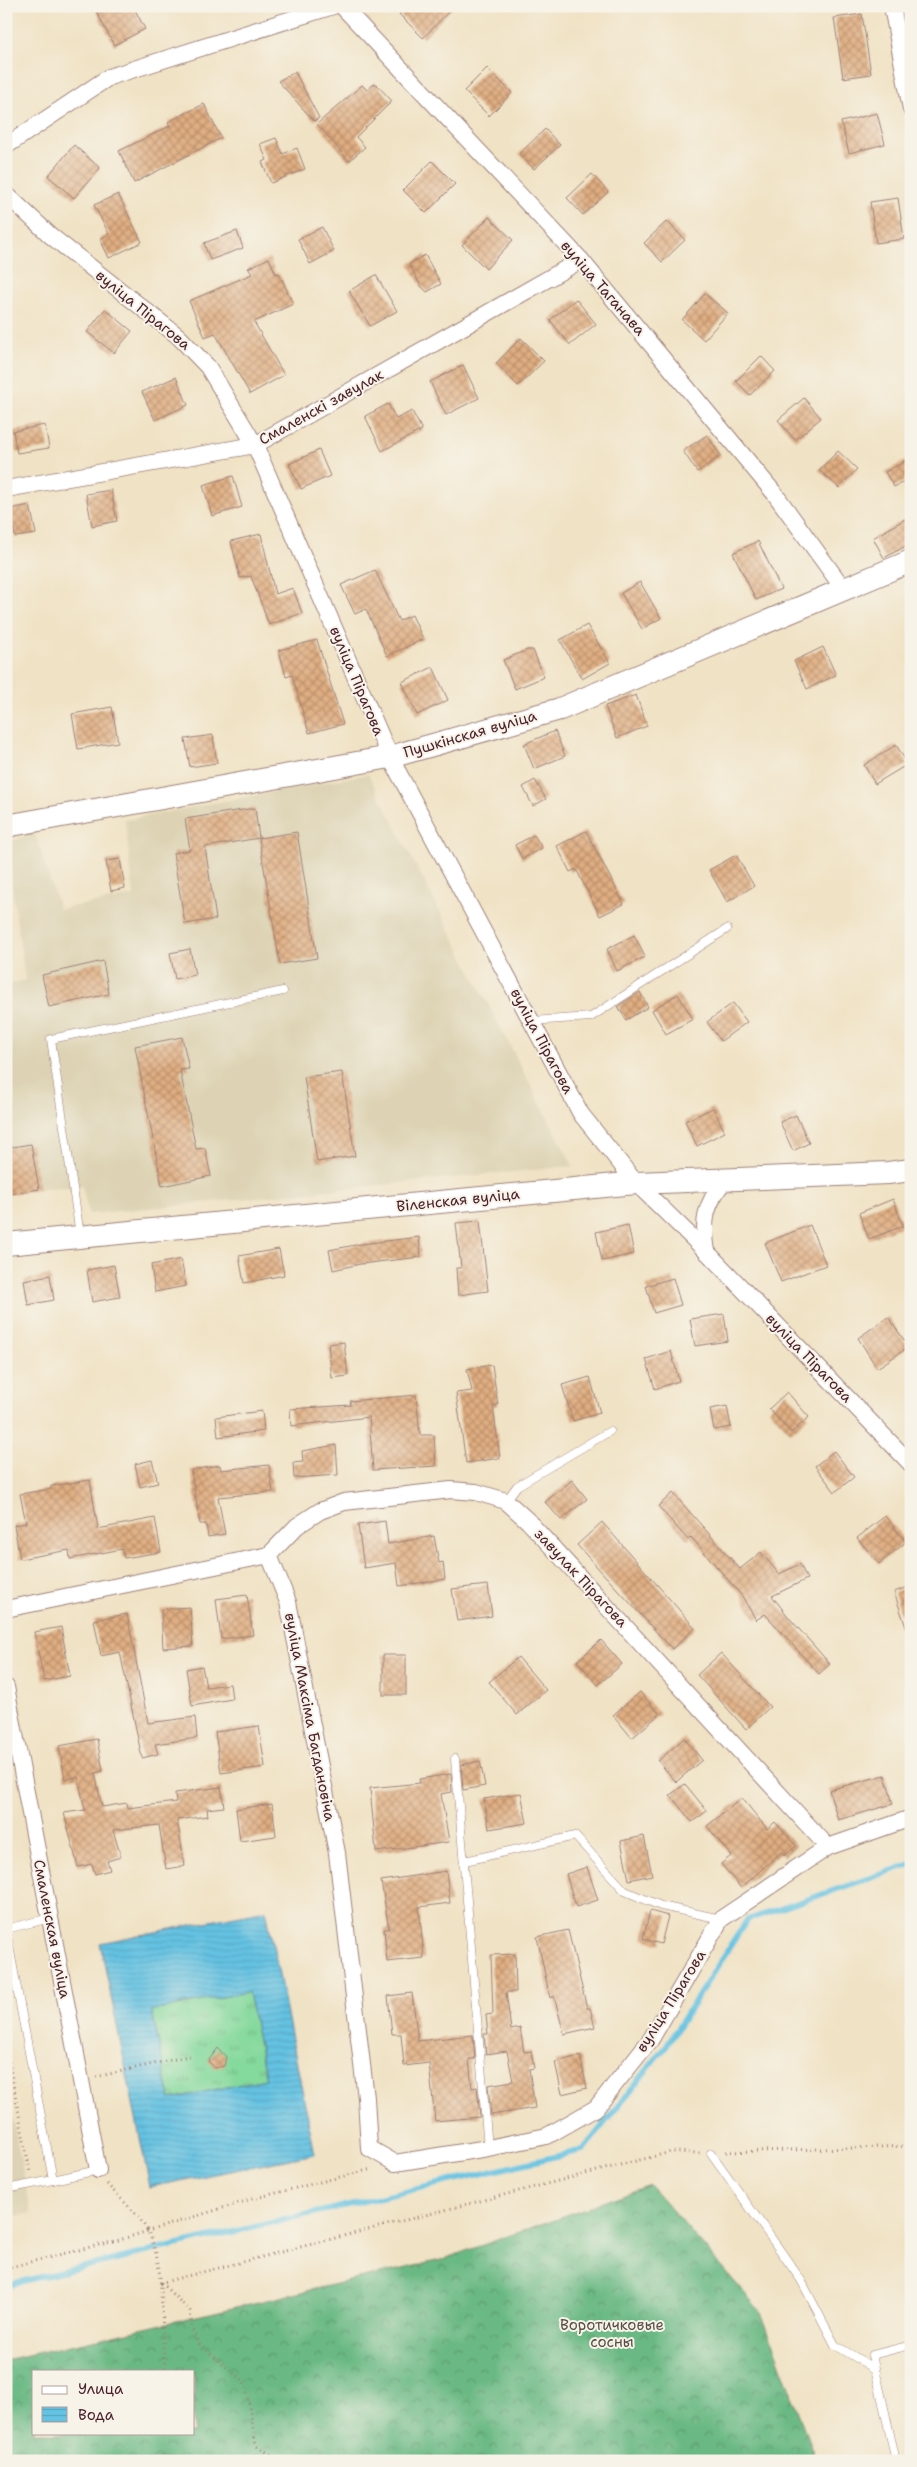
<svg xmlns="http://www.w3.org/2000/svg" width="917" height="2467" font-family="'Shantell Sans',sans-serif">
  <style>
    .built { fill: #ddd3b4 }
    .grass { fill: url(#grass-tufts); stroke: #677c64 }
    .forest { fill: url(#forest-crowns); stroke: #5a6c58; fill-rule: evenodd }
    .water { fill: url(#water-rules); stroke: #577086; fill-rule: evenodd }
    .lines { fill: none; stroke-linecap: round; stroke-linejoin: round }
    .stream { stroke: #64c2e2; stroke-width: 5.5 }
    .building { fill: url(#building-cross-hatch) }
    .lane-casing { stroke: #9d8078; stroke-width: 9 }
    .street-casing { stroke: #9d8078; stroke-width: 18 }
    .secondary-casing { stroke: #9d8078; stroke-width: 24 }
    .path { stroke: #9d8078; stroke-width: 3; stroke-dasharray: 1 4; stroke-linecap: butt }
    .lane { stroke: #fff; stroke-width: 8 }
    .street { stroke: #fff; stroke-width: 16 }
    .secondary { stroke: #fff; stroke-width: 22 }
    .labels { text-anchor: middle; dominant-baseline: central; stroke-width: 4; stroke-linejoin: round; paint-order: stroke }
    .street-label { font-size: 15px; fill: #4a1f2b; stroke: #f7f3e8 }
    .park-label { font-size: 15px; fill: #584e47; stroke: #f7f3e8 }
  </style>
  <defs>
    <pattern id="grass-tufts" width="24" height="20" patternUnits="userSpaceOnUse" patternTransform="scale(1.25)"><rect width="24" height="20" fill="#84d99c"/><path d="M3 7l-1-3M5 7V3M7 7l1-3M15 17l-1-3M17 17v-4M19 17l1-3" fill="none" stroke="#74ba87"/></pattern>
    <pattern id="forest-crowns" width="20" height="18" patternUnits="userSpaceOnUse" patternTransform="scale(1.25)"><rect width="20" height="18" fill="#6bb984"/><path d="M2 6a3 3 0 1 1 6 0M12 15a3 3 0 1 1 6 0" fill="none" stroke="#5a966c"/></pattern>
    <pattern id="water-rules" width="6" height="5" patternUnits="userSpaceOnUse" patternTransform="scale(1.25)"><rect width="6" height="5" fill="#64c2e2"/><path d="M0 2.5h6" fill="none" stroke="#58a6c2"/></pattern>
    <pattern id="building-cross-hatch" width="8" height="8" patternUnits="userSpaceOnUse" patternTransform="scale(1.25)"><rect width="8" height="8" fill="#e0ae81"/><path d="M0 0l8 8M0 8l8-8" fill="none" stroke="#b88d6a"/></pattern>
  </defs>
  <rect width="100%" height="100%" fill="#f7f3e8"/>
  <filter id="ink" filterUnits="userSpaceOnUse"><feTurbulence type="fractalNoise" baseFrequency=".02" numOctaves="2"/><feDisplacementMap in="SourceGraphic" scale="10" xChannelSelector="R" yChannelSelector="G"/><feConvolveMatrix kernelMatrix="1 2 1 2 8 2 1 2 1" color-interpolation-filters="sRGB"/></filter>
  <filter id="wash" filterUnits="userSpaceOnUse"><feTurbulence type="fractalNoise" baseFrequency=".0096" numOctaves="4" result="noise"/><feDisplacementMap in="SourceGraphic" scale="20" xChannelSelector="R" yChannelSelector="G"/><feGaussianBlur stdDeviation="1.12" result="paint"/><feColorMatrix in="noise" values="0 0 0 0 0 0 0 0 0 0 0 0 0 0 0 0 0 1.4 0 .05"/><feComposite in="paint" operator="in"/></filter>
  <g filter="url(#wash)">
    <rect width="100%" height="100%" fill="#f0e2c4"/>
    <!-- built -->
    <g class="built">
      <polygon points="368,774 573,1166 89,1214 82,1186 39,1189 6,1195 6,986 25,980 6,843 35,833 59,909 134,896 125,820"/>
      <polygon points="6,2085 31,2213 6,2218"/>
    </g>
    <!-- grass -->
    <polygon class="grass" points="248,1991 266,2079 170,2099 152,2011"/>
    <!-- forest -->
    <path class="forest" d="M650 2185 761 2312 816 2461H6V2360L441 2260ZM34 2371H194V2433H34Z"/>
    <!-- water -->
    <path class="water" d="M266 1910 315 2154 150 2187 100 1943ZM248 1992 266 2079 170 2099 152 2011Z"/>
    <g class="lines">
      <!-- stream -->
      <polyline class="stream" points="6,2285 583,2150 666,2046 747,1920 911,1864"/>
    </g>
    <g id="blocks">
      <!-- building -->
      <g class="building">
        <polygon points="104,6 133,6 145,29 114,45 96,11"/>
        <polygon points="407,6 454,6 423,38 399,14"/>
        <polygon points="862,14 871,74 843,78 834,18"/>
        <polygon points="487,68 512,93 489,116 464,91"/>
        <polygon points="295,72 319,118 314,121 278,81"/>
        <polygon points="375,83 392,101 356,137 365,147 349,161 317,124 362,85 367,90"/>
        <polygon points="204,104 221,138 134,183 119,151 170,126 168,122"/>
        <polygon points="877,113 885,144 849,153 841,122"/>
        <polygon points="545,129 560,145 534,169 519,154"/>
        <polygon points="276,138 283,154 297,148 305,169 271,183 262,162 267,160 260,144"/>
        <polygon points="74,145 100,168 74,198 48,176"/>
        <polygon points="432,161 455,184 426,213 403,190"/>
        <polygon points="592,174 608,192 583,215 567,198"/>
        <polygon points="118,194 142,242 109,258 100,239 109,234 94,205"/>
        <polygon points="898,198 904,239 876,243 870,202"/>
        <polygon points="489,217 513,240 486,269 462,245"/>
        <polygon points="667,221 685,240 662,262 644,243"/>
        <polygon points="322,227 334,251 310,264 298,239"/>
        <polygon points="237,231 243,248 210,260 204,243"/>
        <polygon points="425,255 441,284 427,292 421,286 409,264"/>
        <polygon points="269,258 276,274 279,273 293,304 254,322 284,375 250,394 215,333 205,337 189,301 252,274 248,268"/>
        <polygon points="376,275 397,311 370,326 349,291"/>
        <polygon points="705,294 728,313 704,340 682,320"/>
        <polygon points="576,299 596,324 570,345 550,320"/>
        <polygon points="105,309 132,331 114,353 87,332"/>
        <polygon points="521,338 544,361 518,386 496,363"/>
        <polygon points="761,356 775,371 750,395 736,381"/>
        <polygon points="463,365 479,398 446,415 430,382"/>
        <polygon points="176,377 188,405 155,420 142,392"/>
        <polygon points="804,398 821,418 795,440 778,420"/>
        <polygon points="388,404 396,419 412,411 422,430 382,451 365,416"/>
        <polygon points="45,425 49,448 17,453 13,431"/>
        <polygon points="707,435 721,456 697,472 683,451"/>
        <polygon points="319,450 330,476 301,489 289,464"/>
        <polygon points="838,451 857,469 839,488 819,470"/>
        <polygon points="911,458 911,478 894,487 885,472"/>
        <polygon points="233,476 242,507 212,516 203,485"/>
        <polygon points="111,490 117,521 92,526 86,494"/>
        <polygon points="30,505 36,534 15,537 10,509"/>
        <polygon points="905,519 911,530 911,543 884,558 873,538"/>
        <polygon points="261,534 275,594 293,588 302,613 269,625 251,576 240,578 231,541"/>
        <polygon points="758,541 781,589 756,600 733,553"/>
        <polygon points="375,570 399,621 412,615 423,639 387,656 366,609 355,614 341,585"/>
        <polygon points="640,582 661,618 642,629 621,593"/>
        <polygon points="587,625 610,663 582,679 560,640"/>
        <polygon points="317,640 343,724 309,733 292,675 286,677 279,650"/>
        <polygon points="823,647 836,675 807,689 794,661"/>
        <polygon points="527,650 533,650 544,677 515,689 503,660"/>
        <polygon points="433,667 448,700 417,715 402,682"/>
        <polygon points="636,695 647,726 617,738 605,706"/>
        <polygon points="112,707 118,742 78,749 72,714"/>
        <polygon points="555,731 565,756 534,769 524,744"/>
        <polygon points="213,735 217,763 190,767 185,739"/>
        <polygon points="896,745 908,764 875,784 864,765"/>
        <polygon points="535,780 546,799 533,806 523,787"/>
        <polygon points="255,808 259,838 205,847 216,919 185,924 173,853 190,850 185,819"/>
        <polygon points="586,831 624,904 600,916 576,869 570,872 557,846"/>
        <polygon points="297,832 317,958 280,964 259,838"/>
        <polygon points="534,835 542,848 522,859 515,845"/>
        <polygon points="736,855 754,886 727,902 709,870"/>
        <polygon points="120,859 125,888 111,891 106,861"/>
        <polygon points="634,935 645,957 617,971 607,949"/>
        <polygon points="190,949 195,975 175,979 170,953"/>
        <polygon points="103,961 109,994 49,1007 42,975"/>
        <polygon points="640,992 648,1007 626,1020 618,1006"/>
        <polygon points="678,994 693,1019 666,1034 652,1010"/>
        <polygon points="733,1003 747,1022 721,1041 707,1022"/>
        <polygon points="182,1037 189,1069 180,1070 196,1149 205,1148 211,1176 162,1186 135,1046"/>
        <polygon points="342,1072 355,1156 317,1162 304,1077"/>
        <polygon points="713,1108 725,1132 697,1146 685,1121"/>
        <polygon points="796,1115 809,1143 793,1151 780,1122"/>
        <polygon points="31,1144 39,1189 6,1195 6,1148"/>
        <polygon points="893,1199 903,1226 869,1239 859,1213"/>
        <polygon points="480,1221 488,1291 458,1295 456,1268 461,1268 456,1223"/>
        <polygon points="628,1225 634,1254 602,1261 596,1232"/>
        <polygon points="810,1225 826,1265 781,1282 765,1243"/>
        <polygon points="419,1237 421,1257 360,1264 333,1270 329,1250 361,1244"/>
        <polygon points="279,1249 284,1275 244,1283 239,1256"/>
        <polygon points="181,1259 186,1286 155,1292 151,1265"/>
        <polygon points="114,1265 120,1297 92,1302 87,1270"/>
        <polygon points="50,1275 54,1300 28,1305 24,1280"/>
        <polygon points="673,1278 681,1305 654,1313 646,1286"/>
        <polygon points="724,1314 728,1341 695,1346 690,1319"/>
        <polygon points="888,1317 909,1347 877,1368 858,1338"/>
        <polygon points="344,1342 348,1376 332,1378 328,1344"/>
        <polygon points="671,1351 679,1381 655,1389 646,1359"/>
        <polygon points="492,1365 498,1405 493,1406 500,1458 466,1463 456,1393 472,1391 467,1369"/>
        <polygon points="590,1377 600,1413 573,1421 562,1385"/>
        <polygon points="787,1392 809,1417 791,1433 769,1409"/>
        <polygon points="416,1395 420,1435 434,1435 436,1466 373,1470 369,1417 291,1426 290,1409 351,1405 350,1401"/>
        <polygon points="727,1406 731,1427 714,1430 710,1409"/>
        <polygon points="262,1411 264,1431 218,1437 216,1417"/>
        <polygon points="336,1445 338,1475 294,1478 293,1463 303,1462 302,1451"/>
        <polygon points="834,1451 854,1477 835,1492 815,1466"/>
        <polygon points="152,1460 158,1483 140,1487 135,1464"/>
        <polygon points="220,1465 221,1470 269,1465 273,1492 218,1497 225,1534 208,1537 206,1524 200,1524 191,1470"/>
        <polygon points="90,1480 98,1529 155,1518 161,1552 124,1558 122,1549 70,1559 69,1550 20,1559 14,1525 26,1523 20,1494 51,1489 51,1486"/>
        <polygon points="572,1480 587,1499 561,1520 545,1502"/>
        <polygon points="673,1493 740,1569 761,1552 779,1574 800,1564 807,1579 772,1596 791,1620 830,1664 819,1674 765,1614 756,1620 742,1596 691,1537 688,1540 658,1506"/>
        <polygon points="885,1516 906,1542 879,1564 857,1538"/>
        <polygon points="385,1521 388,1544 434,1536 439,1563 443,1562 445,1579 399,1586 396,1563 364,1568 358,1525"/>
        <polygon points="602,1522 695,1628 672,1649 577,1545"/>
        <polygon points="488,1585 492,1616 457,1621 452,1589"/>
        <polygon points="911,1586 911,1632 908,1633 894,1592"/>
        <polygon points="247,1595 253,1635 221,1639 216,1599"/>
        <polygon points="190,1607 193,1646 163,1648 161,1609"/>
        <polygon points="127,1614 148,1723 195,1717 197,1738 155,1744 158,1754 142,1758 120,1652 101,1656 94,1620"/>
        <polygon points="61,1627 70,1676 44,1681 34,1632"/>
        <polygon points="601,1640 622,1664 598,1685 577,1661"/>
        <polygon points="721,1653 770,1707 746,1729 697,1675"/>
        <rect x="383" y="1655" width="23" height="40"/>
        <polygon points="518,1657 546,1690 517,1715 489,1682"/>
        <polygon points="202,1666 206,1687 230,1684 232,1699 192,1706 186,1669"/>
        <polygon points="640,1692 660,1714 632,1738 613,1715"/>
        <polygon points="259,1726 265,1767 221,1773 215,1732"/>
        <polygon points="684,1738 702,1760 676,1782 658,1761"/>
        <polygon points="97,1739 103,1771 95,1773 102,1807 127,1803 128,1808 176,1802 175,1793 221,1787 224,1807 207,1809 208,1816 177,1820 185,1866 166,1869 159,1825 113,1830 121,1857 107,1861 110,1870 95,1874 92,1864 78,1867 64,1813 85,1810 78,1777 65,1779 59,1746"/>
        <polygon points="480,1761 485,1786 463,1790 461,1765"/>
        <polygon points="451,1774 452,1792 441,1794 449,1842 376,1852 370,1788 420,1783 419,1779"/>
        <polygon points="885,1775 893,1804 838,1820 829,1790"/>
        <polygon points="685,1784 707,1811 692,1822 670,1795"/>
        <polygon points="521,1793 527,1823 489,1829 484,1799"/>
        <polygon points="742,1798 767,1829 775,1822 796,1846 784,1856 781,1852 741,1888 721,1864 731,1856 707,1826"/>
        <polygon points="272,1804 276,1836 240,1841 236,1809"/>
        <polygon points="644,1836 652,1875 629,1880 621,1841"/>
        <polygon points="587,1867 598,1900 576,1907 566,1874"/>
        <polygon points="446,1871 450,1903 419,1907 424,1958 387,1962 384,1929 389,1929 381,1881"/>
        <polygon points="650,1911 668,1916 661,1944 643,1939"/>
        <polygon points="568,1930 587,2008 590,2008 595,2027 564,2034 554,1996 550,1998 537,1937"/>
        <polygon points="515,1954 516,1992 506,1992 511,2030 520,2028 524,2052 531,2051 534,2068 529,2069 535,2108 491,2115 488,2085 513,2081 507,2051 486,2054 484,2034 488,2034 486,2015 493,2014 491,1955"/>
        <polygon points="412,1993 418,2041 473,2035 475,2059 469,2059 472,2088 477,2087 480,2117 435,2121 429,2063 404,2066 401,2034 392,2034 388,1996"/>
        <polygon points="218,2048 226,2057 224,2066 215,2068 208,2061"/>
        <polygon points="580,2056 587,2088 562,2094 555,2062"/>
      </g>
    </g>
  </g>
  <g filter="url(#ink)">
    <use href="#blocks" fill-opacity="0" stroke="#9d8078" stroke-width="1"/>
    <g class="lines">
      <defs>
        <g id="lane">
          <polyline points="532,1021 591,1017 727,929"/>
          <polyline points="80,1235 51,1039 283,991"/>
          <polyline points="506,1501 517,1486 610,1431"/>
          <polyline points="6,1743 12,1730"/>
          <polyline points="455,1759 488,2148"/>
          <polyline points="465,1861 575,1836 625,1891 661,1906 721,1919"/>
          <polyline points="6,1929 50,1918"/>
          <polyline points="6,1930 53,2180 98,2170"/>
          <polyline points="711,2153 801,2280 835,2345 875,2369"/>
          <polyline points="6,2189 53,2180"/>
          <polyline points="896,2461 872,2355 911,2345"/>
        </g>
        <g id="street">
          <polyline points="342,6 581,260 775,494 843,588"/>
          <polyline points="892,6 911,109"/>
          <polyline points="6,146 109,77 333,6"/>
          <polyline points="6,194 51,236 178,336 208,367 255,445 390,757 581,1114 636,1183 707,1252 911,1464"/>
          <polyline points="6,489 255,445 581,260"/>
          <path d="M707 1252C702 1221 705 1204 725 1180"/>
          <polyline points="269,1555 288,1602 337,1853 366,2098 369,2148 395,2163 488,2148 547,2136 596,2108 651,2039 721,1919 828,1847 911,1818"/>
          <polyline points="269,1555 297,1526 320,1511 344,1502 451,1490 476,1492 506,1501 528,1521 828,1847"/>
          <polyline points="6,1609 269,1555"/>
          <polyline points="6,1687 98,2170"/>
        </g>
        <g id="secondary">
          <polyline points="6,826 390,757 560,709 911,561"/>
          <polyline points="6,1244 636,1183 888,1173 911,1170"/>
        </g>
      </defs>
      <!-- lane casing -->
      <use href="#lane" class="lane-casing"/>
      <!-- street casing -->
      <use href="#street" class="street-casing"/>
      <!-- secondary casing -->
      <use href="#secondary" class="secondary-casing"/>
      <!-- path -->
      <g class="path">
        <polyline points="6,2047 30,2172"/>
        <polyline points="96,2077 193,2055"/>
        <polyline points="726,2152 911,2146"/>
        <path d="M107 2184C120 2199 137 2212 147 2230 167 2265 160 2330 165 2371"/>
        <polyline points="6,2268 119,2240 252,2199 372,2169"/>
        <polyline points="160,2283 671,2152 700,2153"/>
        <polyline points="161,2283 190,2311 192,2329 200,2345 242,2380 246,2387 256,2446 282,2461"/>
        <polyline points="173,2433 173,2434"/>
      </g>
      <!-- lane -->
      <use href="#lane" class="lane"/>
      <!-- street -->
      <use href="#street" class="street"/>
      <!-- secondary -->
      <use href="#secondary" class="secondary"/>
    </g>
  </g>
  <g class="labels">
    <!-- street labels -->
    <g class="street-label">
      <text transform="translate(603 288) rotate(49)">вуліца Таганава</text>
      <text transform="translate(143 310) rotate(39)">вуліца Пірагова</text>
      <text transform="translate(321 407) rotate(-29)">Смаленскі завулак</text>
      <text transform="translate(357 681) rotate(67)">вуліца Пірагова</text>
      <text transform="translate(470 734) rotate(-16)">Пушкінская вуліца</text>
      <text transform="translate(542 1041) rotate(62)">вуліца Пірагова</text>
      <text transform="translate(458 1200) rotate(-6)">Віленская вуліца</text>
      <text transform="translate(809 1358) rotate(46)">вуліца Пірагова</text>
      <text transform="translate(581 1578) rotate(47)">завулак Пірагова</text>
      <text transform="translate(310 1717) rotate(79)">вуліца Максіма Багдановіча</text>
      <text transform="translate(52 1929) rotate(79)">Смаленская вуліца</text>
      <text transform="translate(671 2001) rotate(-58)">вуліца Пірагова</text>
    </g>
    <!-- park labels -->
    <g class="park-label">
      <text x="612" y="2325">Воротичковые<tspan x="612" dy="17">сосны</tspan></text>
    </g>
  </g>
  <!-- margin -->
  <rect width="917" height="2467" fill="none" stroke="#f7f3e8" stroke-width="25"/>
  <!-- legend -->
  <rect x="32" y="2370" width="162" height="65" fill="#f7f3e8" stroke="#b29e9c"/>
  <rect x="42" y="2386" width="25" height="8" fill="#ffffff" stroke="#b29e9c"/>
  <text x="78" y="2394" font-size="15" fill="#4a1f2b">Улица</text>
  <rect x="42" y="2407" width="25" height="15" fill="url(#water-rules)" stroke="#b29e9c"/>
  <text x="78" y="2420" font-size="15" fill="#4a1f2b">Вода</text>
</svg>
